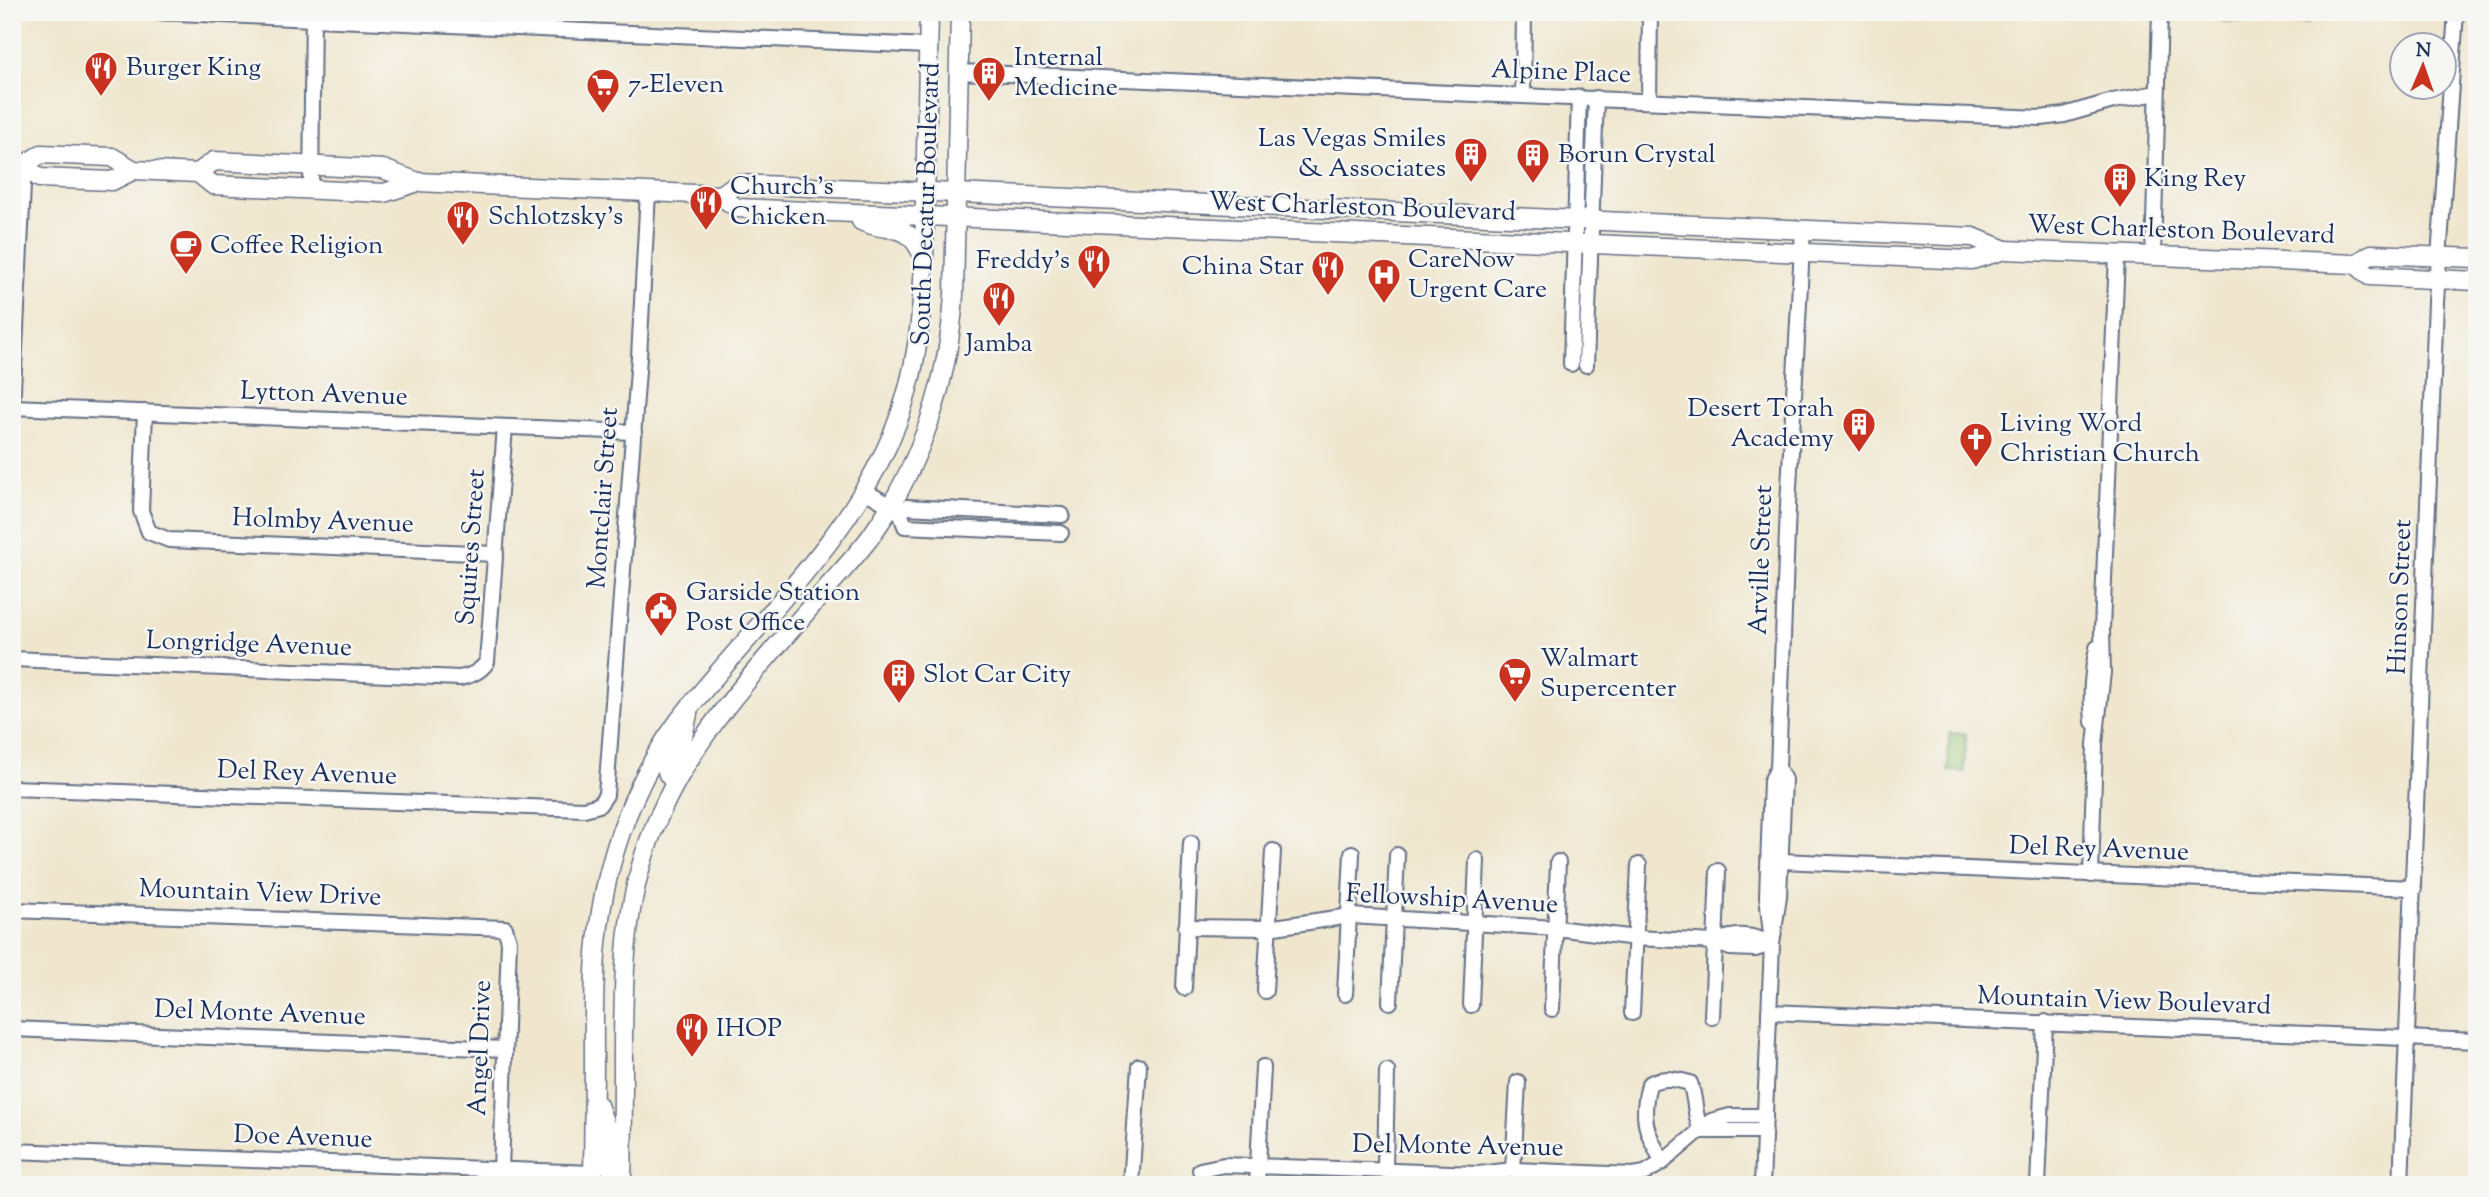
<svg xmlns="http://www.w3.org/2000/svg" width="2489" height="1197" font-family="'Sorts Mill Goudy',serif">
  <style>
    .green { fill: #96c472; stroke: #587a68; stroke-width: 2 }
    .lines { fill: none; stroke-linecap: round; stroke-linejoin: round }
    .minor-casing { stroke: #656f85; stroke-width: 18 }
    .major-casing { stroke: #656f85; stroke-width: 21 }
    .minor { stroke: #fff; stroke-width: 14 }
    .major { stroke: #fff; stroke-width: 18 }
    .labels { text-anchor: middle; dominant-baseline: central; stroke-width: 5; stroke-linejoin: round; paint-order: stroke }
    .poi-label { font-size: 26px; fill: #1b2f5e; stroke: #f6f6f2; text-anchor: start }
    .street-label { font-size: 26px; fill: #1b2f5e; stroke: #f6f6f2 }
  </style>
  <rect width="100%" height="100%" fill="#f6f6f2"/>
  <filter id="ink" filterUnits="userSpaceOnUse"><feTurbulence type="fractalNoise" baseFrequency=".0143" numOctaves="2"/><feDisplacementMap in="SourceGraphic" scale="14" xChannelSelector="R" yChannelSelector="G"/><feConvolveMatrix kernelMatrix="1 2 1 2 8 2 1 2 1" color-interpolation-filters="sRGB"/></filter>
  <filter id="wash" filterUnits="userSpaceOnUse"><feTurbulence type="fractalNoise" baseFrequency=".00686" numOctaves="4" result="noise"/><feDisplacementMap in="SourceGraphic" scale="28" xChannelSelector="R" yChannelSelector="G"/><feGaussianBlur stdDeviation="1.57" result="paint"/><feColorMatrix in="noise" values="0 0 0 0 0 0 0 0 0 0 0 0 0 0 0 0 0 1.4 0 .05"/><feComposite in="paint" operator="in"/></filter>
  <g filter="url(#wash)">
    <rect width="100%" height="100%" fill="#efe6cd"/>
    <!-- green -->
    <g class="green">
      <polygon points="2222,12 2308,12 2308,23 2222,21"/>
      <polygon points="1949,733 1966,734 1964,772 1948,771"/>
    </g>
  </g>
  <g filter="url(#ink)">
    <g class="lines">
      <defs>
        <g id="minor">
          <polyline points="154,12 928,46"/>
          <polyline points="959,72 2041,118 2064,115 2113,101 2157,93"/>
          <polyline points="1523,96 1524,12"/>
          <polyline points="1649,101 1650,12"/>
          <polyline points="311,189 313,12"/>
          <polyline points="2153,256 2160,12"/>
          <polyline points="1571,364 1579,97"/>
          <polyline points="1586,365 1596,98"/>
          <polyline points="12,407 634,432"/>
          <polyline points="12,410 24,165"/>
          <polyline points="145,412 141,511 149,532 169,540 496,554"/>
          <polyline points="865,491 900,512 905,526 1061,533"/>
          <polyline points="900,512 907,507 1062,515"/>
          <path d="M12 659 460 678C472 675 480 672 487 662L505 427"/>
          <path d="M2093 722C2090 696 2091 674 2097 648"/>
          <polyline points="12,788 584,809 599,805 606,795 639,357 648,192"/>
          <polyline points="1768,872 1781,861 2414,888"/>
          <polyline points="2091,875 2095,744 2103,672 2102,630 2117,254"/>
          <polyline points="12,910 505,928 509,941 501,1170"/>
          <polyline points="1186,927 1268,928 1350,916 1556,928 1636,938 1715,942 1730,948 1755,949 1772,944"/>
          <path d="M1715 942C1736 933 1752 934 1772 944"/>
          <polyline points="1772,944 1767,896 1771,781 1778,768 1788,506 1803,229"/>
          <polyline points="1184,988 1191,843"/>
          <polyline points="1265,991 1273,851"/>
          <polyline points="1345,994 1352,853"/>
          <polyline points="1390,1002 1397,855"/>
          <polyline points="1471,1005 1477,860"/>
          <polyline points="1552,1009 1558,862"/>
          <polyline points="1769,1012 2477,1041"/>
          <polyline points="1632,1013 1639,865"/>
          <polyline points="1712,1017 1718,871"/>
          <polyline points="12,1029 505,1049"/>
          <polyline points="1701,1131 1764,1131"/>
          <polyline points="12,1151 593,1173"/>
          <path d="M1663 1162C1646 1133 1640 1118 1649 1084 1662 1076 1675 1079 1690 1083 1696 1099 1694 1115 1701 1131"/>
          <polyline points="1200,1170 1224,1165 1478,1174 1513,1170 1633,1175 1645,1173 1663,1162 1711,1121 1730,1116 1765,1116"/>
          <polyline points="1385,1170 1387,1071"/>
          <polyline points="1513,1170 1518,1082"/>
          <polyline points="1131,1185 1139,1066"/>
          <polyline points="1257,1185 1263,1067"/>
          <polyline points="1762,1185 1772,944 1779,896 1781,849 1784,780 1778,768"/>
          <polyline points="2038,1185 2045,1022"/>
          <polyline points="2401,1185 2436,302 2456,12"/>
        </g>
        <g id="major">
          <polyline points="12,164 24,165 41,154 112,157 134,170 198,173 213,185 384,193 418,182"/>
          <polyline points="24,165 39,178 112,181 134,170"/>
          <polyline points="198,173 214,161 383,169 418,182 504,186 719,195 738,184 908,191 1973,237 2005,250"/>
          <polyline points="719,195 737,208 1972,260 2005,250 2356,264 2371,254 2477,258"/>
          <path d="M861 221C891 235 906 218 923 256"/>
          <polyline points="2356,264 2369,276 2477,281"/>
          <polyline points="675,783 668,774 666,767 682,741 688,714"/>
          <polyline points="598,1105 606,1127 608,1164 611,1169 622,1173"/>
          <path d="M593 1185C593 1144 594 1104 594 1064 594 1024 593 983 597 943 605 857 637 770 692 704 765 614 855 533 897 423 924 352 924 278 925 203 926 140 928 76 929 12"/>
          <path d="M622 1185C623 1137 623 1089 623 1042 624 959 625 891 660 814 698 728 766 660 826 589 841 572 857 555 871 536 921 466 949 380 954 294L960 12"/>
        </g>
      </defs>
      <!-- minor casing -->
      <use href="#minor" class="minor-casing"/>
      <!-- major casing -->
      <use href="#major" class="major-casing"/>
      <!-- minor -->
      <use href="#minor" class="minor"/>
      <!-- major -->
      <use href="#major" class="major"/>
    </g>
  </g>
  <!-- icons -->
  <defs>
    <symbol id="restaurant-pin" viewBox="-11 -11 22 30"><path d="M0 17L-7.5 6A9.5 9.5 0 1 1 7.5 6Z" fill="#c8321e" stroke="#f6f6f2"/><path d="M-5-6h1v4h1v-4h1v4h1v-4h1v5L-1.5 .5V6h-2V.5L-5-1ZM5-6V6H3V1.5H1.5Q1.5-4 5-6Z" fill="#fff"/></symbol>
    <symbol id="building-pin" viewBox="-11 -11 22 30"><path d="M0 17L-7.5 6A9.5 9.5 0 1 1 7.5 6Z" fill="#c8321e" stroke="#f6f6f2"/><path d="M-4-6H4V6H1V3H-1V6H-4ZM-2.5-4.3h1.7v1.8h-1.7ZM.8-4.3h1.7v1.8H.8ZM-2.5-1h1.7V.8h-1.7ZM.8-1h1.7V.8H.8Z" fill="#fff"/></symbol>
    <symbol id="supermarket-pin" viewBox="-11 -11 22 30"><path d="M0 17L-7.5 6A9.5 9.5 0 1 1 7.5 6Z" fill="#c8321e" stroke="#f6f6f2"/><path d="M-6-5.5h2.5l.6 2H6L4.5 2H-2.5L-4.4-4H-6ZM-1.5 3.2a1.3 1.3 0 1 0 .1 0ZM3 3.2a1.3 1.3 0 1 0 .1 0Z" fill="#fff"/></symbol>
    <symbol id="cafe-pin" viewBox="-11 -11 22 30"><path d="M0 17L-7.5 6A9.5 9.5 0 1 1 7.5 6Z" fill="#c8321e" stroke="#f6f6f2"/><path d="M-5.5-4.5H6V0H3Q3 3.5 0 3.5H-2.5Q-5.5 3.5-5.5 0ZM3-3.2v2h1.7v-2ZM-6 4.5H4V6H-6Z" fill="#fff"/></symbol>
    <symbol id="hospital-pin" viewBox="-11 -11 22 30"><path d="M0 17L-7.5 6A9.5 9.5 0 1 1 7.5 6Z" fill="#c8321e" stroke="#f6f6f2"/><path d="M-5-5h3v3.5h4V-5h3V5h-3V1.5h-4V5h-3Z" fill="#fff"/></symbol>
    <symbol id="church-pin" viewBox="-11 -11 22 30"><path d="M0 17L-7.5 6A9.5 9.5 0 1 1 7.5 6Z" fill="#c8321e" stroke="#f6f6f2"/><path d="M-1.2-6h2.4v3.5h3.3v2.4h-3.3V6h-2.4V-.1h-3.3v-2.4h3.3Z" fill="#fff"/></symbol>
    <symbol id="civic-pin" viewBox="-11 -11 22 30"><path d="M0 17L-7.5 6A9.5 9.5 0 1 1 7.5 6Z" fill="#c8321e" stroke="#f6f6f2"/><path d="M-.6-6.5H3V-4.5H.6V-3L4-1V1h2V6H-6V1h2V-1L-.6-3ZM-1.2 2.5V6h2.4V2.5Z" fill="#fff"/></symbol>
  </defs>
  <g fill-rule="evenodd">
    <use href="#restaurant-pin" x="82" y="49" width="38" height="52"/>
    <use href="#building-pin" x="970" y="54" width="38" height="52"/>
    <use href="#supermarket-pin" x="584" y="66" width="38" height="52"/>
    <use href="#building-pin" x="1452" y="135" width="38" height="52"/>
    <use href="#building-pin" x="1514" y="136" width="38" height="52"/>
    <use href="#building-pin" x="2101" y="160" width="38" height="52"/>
    <use href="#restaurant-pin" x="687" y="183" width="38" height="52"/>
    <use href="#restaurant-pin" x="444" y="198" width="38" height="52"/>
    <use href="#cafe-pin" x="167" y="227" width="38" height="52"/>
    <use href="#restaurant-pin" x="1075" y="242" width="38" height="52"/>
    <use href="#restaurant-pin" x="1309" y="248" width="38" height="52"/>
    <use href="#hospital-pin" x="1365" y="256" width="38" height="52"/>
    <use href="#restaurant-pin" x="980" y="279" width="38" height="52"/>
    <use href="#building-pin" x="1840" y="405" width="38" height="52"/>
    <use href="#church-pin" x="1957" y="420" width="38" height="52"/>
    <use href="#civic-pin" x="642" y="589" width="38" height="52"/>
    <use href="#supermarket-pin" x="1496" y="655" width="38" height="52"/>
    <use href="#building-pin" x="880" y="656" width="38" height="52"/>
    <use href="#restaurant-pin" x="673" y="1010" width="38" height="52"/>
  </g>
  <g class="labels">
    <!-- poi labels -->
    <g class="poi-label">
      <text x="1014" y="58">Internal<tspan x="1014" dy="30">Medicine</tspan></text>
      <text x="126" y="68">Burger King</text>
      <text x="628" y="85">7-Eleven</text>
      <text x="1446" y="139" text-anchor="end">Las Vegas Smiles<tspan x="1446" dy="30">&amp; Associates</tspan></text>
      <text x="1558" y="155">Borun Crystal</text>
      <text x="2144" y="179">King Rey</text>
      <text x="730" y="187">Church's<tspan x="730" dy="30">Chicken</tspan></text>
      <text x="488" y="217">Schlotzsky's</text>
      <text x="210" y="246">Coffee Religion</text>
      <text x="1408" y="260">CareNow<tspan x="1408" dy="30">Urgent Care</tspan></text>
      <text x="1070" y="261" text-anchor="end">Freddy's</text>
      <text x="1304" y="267" text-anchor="end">China Star</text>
      <text x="999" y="344" text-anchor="middle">Jamba</text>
      <text x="1834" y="409" text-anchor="end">Desert Torah<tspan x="1834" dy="30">Academy</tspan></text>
      <text x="2000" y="424">Living Word<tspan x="2000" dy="30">Christian Church</tspan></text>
      <text x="686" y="593">Garside Station<tspan x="686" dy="30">Post Office</tspan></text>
      <text x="1540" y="659">Walmart<tspan x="1540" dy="30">Supercenter</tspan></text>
      <text x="923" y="675">Slot Car City</text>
      <text x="716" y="1029">IHOP</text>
    </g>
    <!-- street labels -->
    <g class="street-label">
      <text transform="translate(1561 73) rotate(2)">Alpine Place</text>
      <text transform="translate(927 204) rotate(-88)">South Decatur Boulevard</text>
      <text transform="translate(1362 208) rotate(2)">West Charleston Boulevard</text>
      <text transform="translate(2181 231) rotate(2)">West Charleston Boulevard</text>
      <text transform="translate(324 395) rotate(2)">Lytton Avenue</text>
      <text transform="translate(604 498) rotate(-86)">Montclair Street</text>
      <text transform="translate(323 522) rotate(2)">Holmby Avenue</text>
      <text transform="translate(472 547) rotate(-86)">Squires Street</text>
      <text transform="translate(1762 560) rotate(-88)">Arville Street</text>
      <text transform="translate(2401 597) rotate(-88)">Hinson Street</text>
      <text transform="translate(249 645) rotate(2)">Longridge Avenue</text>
      <text transform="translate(307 774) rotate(2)">Del Rey Avenue</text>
      <text transform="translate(2099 850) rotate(2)">Del Rey Avenue</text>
      <text transform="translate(260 894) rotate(2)">Mountain View Drive</text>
      <text transform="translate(1452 900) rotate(3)">Fellowship Avenue</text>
      <text transform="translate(2124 1002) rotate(2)">Mountain View Boulevard</text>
      <text transform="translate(260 1014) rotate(2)">Del Monte Avenue</text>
      <text transform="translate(481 1048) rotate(-88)">Angel Drive</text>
      <text transform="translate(303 1138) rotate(2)">Doe Avenue</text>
      <text transform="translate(1458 1147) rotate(1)">Del Monte Avenue</text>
    </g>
  </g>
  <!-- margin -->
  <rect width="2489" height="1197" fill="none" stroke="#f6f6f2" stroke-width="42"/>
  <!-- north arrow -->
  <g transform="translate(2423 66) rotate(2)"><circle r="33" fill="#f6f6f2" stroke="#9ea6b7" stroke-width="2"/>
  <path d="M0-5L12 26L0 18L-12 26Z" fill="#c8321e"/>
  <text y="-10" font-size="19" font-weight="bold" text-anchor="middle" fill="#1b2f5e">N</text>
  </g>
</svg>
